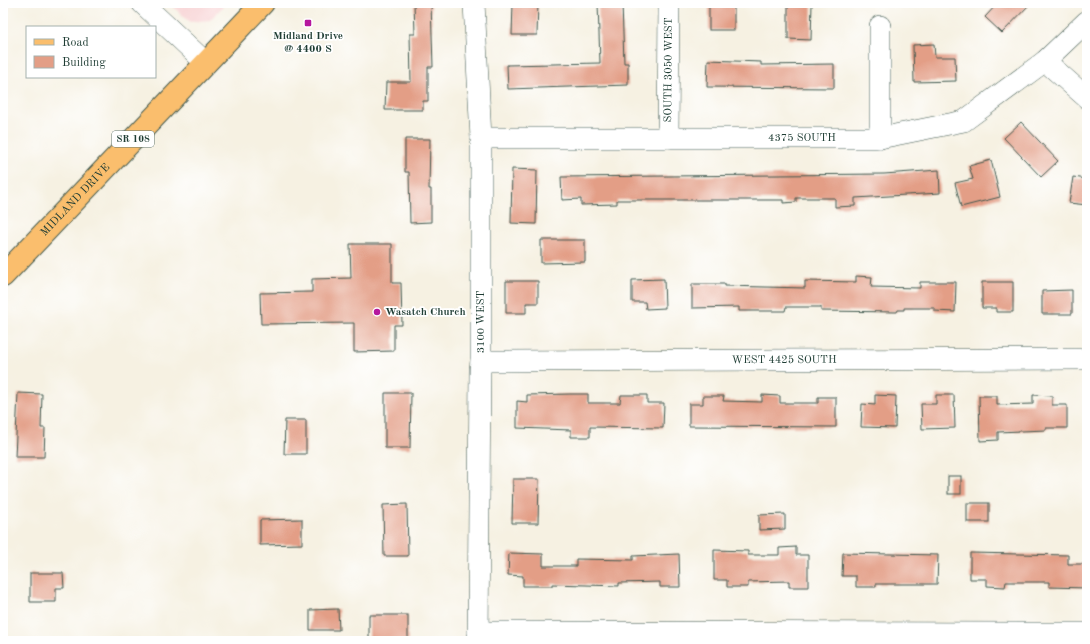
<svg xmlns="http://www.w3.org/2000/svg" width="1090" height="644" font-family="'Old Standard TT',serif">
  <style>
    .built { fill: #f7cfd0 }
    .building { fill: #e39e86 }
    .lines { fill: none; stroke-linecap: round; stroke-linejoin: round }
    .minor-casing { stroke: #3f584e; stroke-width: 22 }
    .major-casing { stroke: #3f584e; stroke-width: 24 }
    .minor { stroke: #fff; stroke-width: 21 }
    .major { stroke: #fabe6d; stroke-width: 22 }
    .poi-dot { fill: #b5179e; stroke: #fff; stroke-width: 1.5 }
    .labels { text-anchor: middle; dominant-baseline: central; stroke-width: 3.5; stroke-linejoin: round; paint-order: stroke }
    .shield { fill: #fff; stroke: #627771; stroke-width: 1 }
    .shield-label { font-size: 10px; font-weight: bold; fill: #1f3d34 }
    .poi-label { font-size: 11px; font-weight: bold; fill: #1f3d34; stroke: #fff }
    .street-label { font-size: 11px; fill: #1f3d34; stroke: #fff }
  </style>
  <rect width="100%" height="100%" fill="#fff"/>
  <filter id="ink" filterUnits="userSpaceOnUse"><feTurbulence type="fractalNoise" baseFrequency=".025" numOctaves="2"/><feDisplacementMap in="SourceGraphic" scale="8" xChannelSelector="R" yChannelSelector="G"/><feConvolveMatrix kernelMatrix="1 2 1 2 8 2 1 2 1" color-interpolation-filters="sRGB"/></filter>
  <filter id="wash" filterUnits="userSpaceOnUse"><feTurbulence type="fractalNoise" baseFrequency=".012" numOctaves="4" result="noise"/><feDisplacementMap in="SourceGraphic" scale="16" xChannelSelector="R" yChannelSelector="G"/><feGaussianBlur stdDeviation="0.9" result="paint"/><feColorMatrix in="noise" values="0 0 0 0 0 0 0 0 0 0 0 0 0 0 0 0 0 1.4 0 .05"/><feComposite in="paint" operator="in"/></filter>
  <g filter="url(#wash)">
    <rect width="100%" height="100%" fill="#f6f1e2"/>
    <!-- built -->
    <polygon class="built" points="169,3 226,3 210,20 190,22"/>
    <g id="blocks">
      <!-- building -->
      <g class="building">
        <polygon points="414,3 431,3 433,67 428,67 428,101 423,101 423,110 385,110 386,82 411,82 410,34 415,34"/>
        <polygon points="513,3 538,3 537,35 512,35"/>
        <polygon points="598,3 622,3 624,63 628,63 628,85 508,89 507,65 600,63"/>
        <rect x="709" y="3" width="25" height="27"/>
        <polygon points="788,3 812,3 811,40 788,39"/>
        <polygon points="998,3 1031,3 1002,33 985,17"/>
        <polygon points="934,44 935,57 955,57 956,81 914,82 913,45"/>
        <polygon points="708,60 761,62 761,65 834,64 834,88 707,87"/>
        <polygon points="1021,122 1058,161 1041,177 1004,138"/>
        <polygon points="405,139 430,139 429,189 431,189 431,222 410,223 409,172 405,172"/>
        <polygon points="991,160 1000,197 961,207 955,183 973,179 969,166"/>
        <polygon points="512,169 537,170 536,224 511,223"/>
        <polygon points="939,170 940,193 855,198 855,206 835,207 835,198 796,198 796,202 783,203 783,200 617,200 617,204 581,205 581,199 562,200 561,177 884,174"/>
        <polygon points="1073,177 1087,179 1087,205 1069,203"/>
        <polygon points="541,240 585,240 585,262 541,263"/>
        <polygon points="350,244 392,244 392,283 401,283 402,325 394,325 394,351 354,352 354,323 261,324 260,293 312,292 312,279 351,278"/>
        <polygon points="856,276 872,277 871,287 920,288 920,282 956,282 955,312 935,311 935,308 904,308 904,310 898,310 897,312 821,311 821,307 786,307 785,311 739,311 739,307 692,308 692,284 725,284 725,286 805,288 805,281 856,282"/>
        <polygon points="664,279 665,308 646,309 645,302 632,302 632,280"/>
        <polygon points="506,281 538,281 538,303 526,303 526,313 506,313"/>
        <polygon points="982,282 1013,282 1013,312 996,312 996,308 982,308"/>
        <polygon points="1072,290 1072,314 1042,314 1042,291"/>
        <polygon points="18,393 42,394 41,428 45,428 44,457 15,457"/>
        <polygon points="385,393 411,393 410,448 385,448"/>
        <polygon points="570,394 588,394 588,403 620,403 621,395 647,395 647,403 664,403 663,428 590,427 590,437 571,437 571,430 517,428 517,401 527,402 527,395"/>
        <polygon points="762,395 780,396 780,403 818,403 818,397 836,397 836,427 689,426 689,404 703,404 703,396 724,396 723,401 762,402"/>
        <polygon points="875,395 896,396 895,428 861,427 862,404 875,405"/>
        <polygon points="936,395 954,395 955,428 922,429 921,404 936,404"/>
        <polygon points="1033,395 1052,396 1052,405 1067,405 1067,428 1046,428 1046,430 998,432 998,440 980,441 979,396 997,396 997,405 1033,404"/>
        <polygon points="285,420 306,420 306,454 284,454"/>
        <rect x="948" y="476" width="13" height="18"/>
        <polygon points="513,479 539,479 538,523 512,523"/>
        <rect x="967" y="503" width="22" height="19"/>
        <polygon points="407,504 408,556 384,556 383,505"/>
        <polygon points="785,514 785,529 759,530 759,515"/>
        <polygon points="302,519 302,544 260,545 260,520"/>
        <polygon points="796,547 796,555 808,555 808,587 789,587 789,581 748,582 748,587 727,587 727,580 714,580 714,550 748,551 748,555 779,555 779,548"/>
        <polygon points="509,553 543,554 543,566 576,566 576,559 633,560 633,556 679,554 680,587 660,587 660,582 619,583 619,586 552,584 552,586 523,586 523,576 508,575"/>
        <polygon points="843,553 938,555 937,584 876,584 876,587 856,587 856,576 842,576"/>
        <polygon points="970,553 1068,555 1068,564 1087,564 1087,588 1049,587 1049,582 1006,582 1005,587 987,586 987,579 970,579"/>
        <polygon points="30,573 63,573 64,588 56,588 56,602 30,602"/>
        <polygon points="338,609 339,630 310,630 310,610"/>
        <rect x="369" y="615" width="39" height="26"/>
      </g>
    </g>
  </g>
  <g filter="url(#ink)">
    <use href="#blocks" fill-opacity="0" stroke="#3f584e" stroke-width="1"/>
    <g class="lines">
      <defs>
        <g id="minor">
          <polyline points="142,3 206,63"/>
          <polyline points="474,3 481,138 481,361 480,369 478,641"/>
          <polyline points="880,26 880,138"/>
          <polyline points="1045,61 1087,98"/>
          <path id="s1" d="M481 138H880L964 121 1045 61 1087 21"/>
          <path id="s2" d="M668 138 669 3"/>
          <path id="s3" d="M481 361 1087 359"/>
          <polyline points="478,632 1087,633"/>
        </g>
        <g id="major">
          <path id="s4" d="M3 276 263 3"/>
        </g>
      </defs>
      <!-- minor casing -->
      <use href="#minor" class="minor-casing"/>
      <!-- major casing -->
      <use href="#major" class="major-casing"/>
      <!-- minor -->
      <use href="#minor" class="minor"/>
      <!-- major -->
      <use href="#major" class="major"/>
    </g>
  </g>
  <!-- markers -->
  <g class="poi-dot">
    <rect x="304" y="19" width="8" height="8" rx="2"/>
    <circle cx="377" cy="312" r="4"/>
  </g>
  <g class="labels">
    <!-- shield labels -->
    <rect class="shield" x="112" y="131" width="42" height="16" rx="3"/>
    <g class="shield-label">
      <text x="133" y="139">SR 108</text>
    </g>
    <!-- poi labels -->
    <g class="poi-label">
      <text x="308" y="36">Midland Drive<tspan x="308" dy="13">@ 4400 S</tspan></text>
      <text x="385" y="312" text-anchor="start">Wasatch Church</text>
    </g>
    <!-- street labels -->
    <g class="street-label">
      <text stroke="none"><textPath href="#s2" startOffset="68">SOUTH 3050 WEST</textPath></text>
      <text stroke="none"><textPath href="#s1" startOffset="321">4375 SOUTH</textPath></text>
      <text stroke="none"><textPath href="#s4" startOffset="105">MIDLAND DRIVE</textPath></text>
      <text transform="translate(481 322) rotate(-90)">3100 WEST</text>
      <text stroke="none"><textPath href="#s3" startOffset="303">WEST 4425 SOUTH</textPath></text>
    </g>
  </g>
  <!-- margin -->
  <rect width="1090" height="644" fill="none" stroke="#fff" stroke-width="16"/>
  <!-- legend -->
  <rect x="26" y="26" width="130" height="52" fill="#ffffff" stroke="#a5b1ae"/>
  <rect x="34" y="39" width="20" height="6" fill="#fabe6d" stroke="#a5b1ae"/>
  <text x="62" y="46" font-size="12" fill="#1f3d34">Road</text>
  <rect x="34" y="56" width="20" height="12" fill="#e39e86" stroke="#a5b1ae"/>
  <text x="62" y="66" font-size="12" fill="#1f3d34">Building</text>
</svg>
